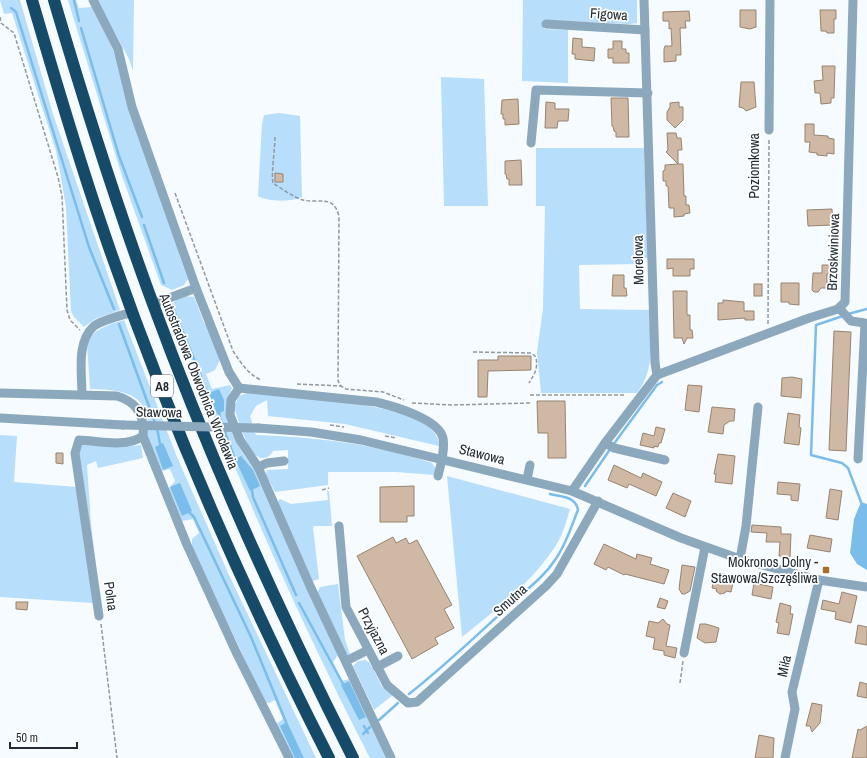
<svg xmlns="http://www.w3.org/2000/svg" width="867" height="758" font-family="'Archivo Narrow',sans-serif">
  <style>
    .green { fill: #b7defa }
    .water { fill: #7bbdea }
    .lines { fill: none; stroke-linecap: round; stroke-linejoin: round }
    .stream { stroke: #7bbdea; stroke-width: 2.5 }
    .building { fill: #cfb9a5; stroke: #97836f }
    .path { stroke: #91989e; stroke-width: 1.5; stroke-dasharray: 4 2; stroke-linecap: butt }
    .minor { stroke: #8ca8bc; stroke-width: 9 }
    .highway { stroke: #164a69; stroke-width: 12 }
    .minor-bridge { stroke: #8ca8bc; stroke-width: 9 }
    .poi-dot { fill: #a86e2d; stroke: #fff; stroke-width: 1.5 }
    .labels { text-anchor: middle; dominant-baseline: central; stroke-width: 3.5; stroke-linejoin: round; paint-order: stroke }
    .shield { fill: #fff; stroke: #646b70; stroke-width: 1 }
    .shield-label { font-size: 13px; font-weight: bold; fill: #222b33 }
    .street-label { font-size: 14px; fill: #222b33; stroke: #fff }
    .poi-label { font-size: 14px; fill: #222b33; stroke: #fff; text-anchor: end }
  </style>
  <rect width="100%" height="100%" fill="#f6fbff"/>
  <!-- green -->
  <g class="green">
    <polygon points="0,0 20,0 53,114 120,310 95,319 84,327 74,317 71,311 66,208 61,177 56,151 12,13 4,14"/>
    <polygon points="68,0 76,0 79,8 92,7 95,11 115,54 179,247 179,254 188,279 184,285 172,290 161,285 122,176"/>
    <polygon points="97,0 134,0 133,71 129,59"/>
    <polygon points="523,0 637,0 637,23 630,24 544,20 544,29 568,30 568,83 522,81"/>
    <polygon points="441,77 484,79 488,206 444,206"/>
    <path d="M279 113 300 116 302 197C292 202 268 202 258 196L262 124 264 115Z"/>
    <path d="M536 148H644L648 258 642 259 643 271 636 264 579 265 580 309 649 310C650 340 656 368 637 393H541L537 352 543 309 545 206H536Z"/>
    <path d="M185 296 194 297 204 323 207 325 220 360 215 370 206 374 212 389 230 385 232 388C218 417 237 446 254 469L338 655 333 662 342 681 349 679 387 758H370C295 612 229 460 171 307L177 298Z"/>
    <path d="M124 320 177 457 229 575 316 758H292L276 724 283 719 275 700 269 703 265 702 192 547V539L199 533 193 519 182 521 169 488 175 481 170 469 162 471C157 459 151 448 148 436 146 429 149 422 147 415 140 389 111 390 90 389L87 344C93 328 109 325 124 320Z"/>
    <path d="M247 393C278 396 443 401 439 446L345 424 268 416 267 400 256 406 250 416 256 435C314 437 377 444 432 463L436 469 435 475 396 472H328V485L275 492 266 475 267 470 288 469V450L273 451C271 455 268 458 263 458 249 459 238 419 234 407L239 396Z"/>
    <polygon points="0,435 17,436 14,482 77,487 93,603 0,597"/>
    <polygon points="83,444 125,447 141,445 143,458 98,468 96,461 87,465 91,524 99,589 78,452"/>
    <path d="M447 476 570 509C567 519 564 531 559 540 537 579 496 609 462 637Z"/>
    <polygon points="327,491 329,491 332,526 314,526 313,528 319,579 312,581 277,502 280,499 291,504 328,500"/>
    <polygon points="338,584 345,640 350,654 347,655 317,593 320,587"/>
    <polygon points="365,660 370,663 382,687 393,695 374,710 353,666 358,661"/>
  </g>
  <!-- water -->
  <g class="water">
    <polygon points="219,389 224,400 224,411 217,414 209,393"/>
    <polygon points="163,443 173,466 163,470 155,447"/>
    <polygon points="241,456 253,470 260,486 250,491 235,459"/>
    <polygon points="180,483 192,511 182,516 170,487"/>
    <polygon points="861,502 867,504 867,570 857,564 850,553 854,519"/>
    <polygon points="349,681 366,717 359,720 341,685"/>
    <polygon points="287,722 304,758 295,758 280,726"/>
  </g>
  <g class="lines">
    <!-- stream -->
    <g class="stream">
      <polyline points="74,0 79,21"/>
      <polyline points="11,8 16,12 89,247 114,309"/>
      <polyline points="81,28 119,156 142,217"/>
      <polyline points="144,225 164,283"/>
      <polyline points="173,308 201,376"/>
      <polyline points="848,314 867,309"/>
      <polyline points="843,316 816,325 811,455 842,463 848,468 861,502"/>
      <polyline points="119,324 155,423"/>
      <polyline points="204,385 206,390 211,393"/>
      <polyline points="219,413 222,425"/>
      <polyline points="157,428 160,444"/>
      <polyline points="224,430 235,459"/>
      <polyline points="585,486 613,445 657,385 662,382"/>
      <polyline points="252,490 253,497 296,595"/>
      <polyline points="189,512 194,517 251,637 286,722"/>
      <polyline points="299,603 343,684"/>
      <path d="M409 694C445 666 478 634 512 603 527 589 544 577 555 560 566 545 571 527 578 510 576 496 561 497 550 494"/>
      <polyline points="379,720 398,703"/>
      <polyline points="364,726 368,733"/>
      <polyline points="363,734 370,727"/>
    </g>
  </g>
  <!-- building -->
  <g class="building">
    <polygon points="740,10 756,10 756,27 750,29 740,27"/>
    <polygon points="820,10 836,10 836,19 834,19 834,33 827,33 826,31 821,31"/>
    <polygon points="689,11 690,21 685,21 686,28 680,28 681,55 676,55 676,61 664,62 664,49 665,46 672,46 671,28 669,29 669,21 663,21 663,12"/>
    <polygon points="573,38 582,39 582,47 595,48 594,61 575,59 575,54 572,54"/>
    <polygon points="613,41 622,41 622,49 626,49 626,53 629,53 629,63 613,63 613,58 608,58 608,49 613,49"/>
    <polygon points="822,66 835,66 834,98 831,98 831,103 821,104 820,93 815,93 814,81 823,80"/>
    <polygon points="741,82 754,82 756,107 746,111 743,108 739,107"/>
    <polygon points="611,98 628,98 629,137 616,137 616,132 614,131 613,126 612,126"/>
    <polygon points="518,99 519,124 505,125 505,119 503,119 503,114 501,114 502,100"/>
    <polygon points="546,102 555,103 555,109 569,109 568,121 558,121 557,128 545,128"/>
    <polygon points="679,102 679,107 683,107 683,120 675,128 667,120 667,112 670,107 670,103"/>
    <polygon points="805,124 814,124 814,135 828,136 828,138 834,139 834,154 827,153 827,156 817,155 817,153 809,152 810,142 805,142"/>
    <polygon points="667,133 676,133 677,138 681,138 682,150 678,150 678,164 683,164 684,196 686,196 686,205 689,205 690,213 684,214 684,216 674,217 674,208 669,208 668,186 666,186 666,181 663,181 663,171 665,170 665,165 678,164 666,152 668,150"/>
    <polygon points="521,160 522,185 509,185 509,179 507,179 506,174 505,174 505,161"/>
    <polygon points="275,173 283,174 283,182 275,182"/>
    <polygon points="832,209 833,225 808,226 807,210"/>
    <polygon points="667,259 694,259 694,269 690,269 690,276 673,276 673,268 667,269"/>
    <polygon points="822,265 830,265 830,274 827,274 827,288 821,288 818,292 814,292 812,290 813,273 822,273"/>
    <polygon points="613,275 624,275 624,288 626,288 627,296 612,296"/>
    <polygon points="781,283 799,283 799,305 789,304 789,302 781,302"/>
    <rect x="754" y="284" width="8" height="12"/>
    <polygon points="673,291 687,291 687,315 690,315 690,330 692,330 693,338 687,338 684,344 682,338 674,338"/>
    <polygon points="723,300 744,302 744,311 754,311 754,320 745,320 745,318 718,320 718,303 723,303"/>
    <polygon points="834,331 851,332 846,451 829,450"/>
    <polygon points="498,356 531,356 531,370 488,371 487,397 478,397 478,360 498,360"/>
    <polygon points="792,377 802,379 801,398 781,396 782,378"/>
    <polygon points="688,385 702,386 699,412 685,410"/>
    <polygon points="537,401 565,401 566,458 548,458 548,433 538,433"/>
    <polygon points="712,407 735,409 734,421 730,421 724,425 723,434 708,432"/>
    <polygon points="788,413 800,415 799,427 801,428 799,445 784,443"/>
    <polygon points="656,427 665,429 661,443 659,443 658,447 654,446 654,448 640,445 643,433 654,436"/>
    <polygon points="56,453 63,453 63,464 56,463"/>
    <polygon points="718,454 735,456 732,484 715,482 716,474 714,474"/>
    <polygon points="614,465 641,478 643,473 662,482 656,496 629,484 627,488 608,480"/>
    <polygon points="778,482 800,484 798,501 791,500 791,495 777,494"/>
    <polygon points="414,486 414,516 407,516 407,522 380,522 380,487"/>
    <polygon points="830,489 842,491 838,520 826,518"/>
    <polygon points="673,493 691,501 685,517 666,508"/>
    <polygon points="752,525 781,527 781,534 791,534 790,557 779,556 780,542 766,542 767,533 751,532"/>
    <polygon points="810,535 832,539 830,552 807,548"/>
    <polygon points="393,537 396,543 406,538 409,544 417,540 452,605 444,609 454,628 435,638 438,644 412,659 357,556"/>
    <polygon points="604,544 636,559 637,554 652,558 650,564 669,570 664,584 625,574 624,575 608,567 606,570 594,564"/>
    <polygon points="682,565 695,567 690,591 685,594 682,594 679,589"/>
    <polygon points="715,574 725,574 734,578 731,592 726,591 725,593 720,594 716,591 717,589 712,588"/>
    <polygon points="754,583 773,587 771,599 752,595"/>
    <polygon points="842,592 857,596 851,623 835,619 836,612 821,609 823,600 839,604"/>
    <polygon points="660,598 668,601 665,609 657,607"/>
    <polygon points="16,602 28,602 27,610 16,609"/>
    <polygon points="780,603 791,606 790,614 793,614 789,635 777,633 779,623 776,622"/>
    <polygon points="663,619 667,624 670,625 666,646 677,648 675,658 664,655 664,651 653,649 655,638 646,636 649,621 658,623"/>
    <polygon points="700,624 706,624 719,628 716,642 705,643 697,638"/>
    <polygon points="858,625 867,627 867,645 855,643"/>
    <polygon points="860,682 867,684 867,698 857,696"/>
    <polygon points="812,703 822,705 820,723 812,732 810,726 806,726"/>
    <polygon points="867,726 867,758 852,758 858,729 860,730"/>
    <polygon points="759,735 774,738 773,758 755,758"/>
  </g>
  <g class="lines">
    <!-- path -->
    <g class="path">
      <polyline points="0,17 1,23 14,33 58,177 62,196 67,310 70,320 80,330"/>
      <path d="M275 137C275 149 271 174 273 183 280 188 295 198 303 200 320 204 333 194 339 216L338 381 341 386 346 389 383 392 404 400"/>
      <path d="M175 193 233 351C241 363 248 374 261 380"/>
      <polyline points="768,324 769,140"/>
      <path d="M473 352 531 353 536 357C538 369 535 373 529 383"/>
      <polyline points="297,384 341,386"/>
      <polyline points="530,395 626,395"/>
      <polyline points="412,403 452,405 530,403"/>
      <polyline points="330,425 344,427"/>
      <polyline points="385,436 397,438"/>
      <polyline points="322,490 329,488"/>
      <polyline points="101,624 117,758"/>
      <polyline points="680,683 683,661"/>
    </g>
    <!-- minor -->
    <g class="minor">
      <polyline points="93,0 118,49 132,107 196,288 229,372 239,388"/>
      <polyline points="546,24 645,30"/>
      <polyline points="769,130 770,0"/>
      <polyline points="531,143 536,90 648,93"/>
      <polyline points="153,304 196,288"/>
      <polyline points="839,308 851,321 865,323 858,459"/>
      <polyline points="657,375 809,318 838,309 845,302 853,0"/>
      <polyline points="239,388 231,400 230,415 240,440 258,467 310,586 391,758"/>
      <path d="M239 388 376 402C393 406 439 419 443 438 445 450 441 464 438 476"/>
      <path d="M0 393 117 396C137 402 145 416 143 436 126 448 99 441 79 440L75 453 99 616"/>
      <path d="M82 395C82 373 76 342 94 326 102 320 123 315 133 312"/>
      <polyline points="0,418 123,425"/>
      <polyline points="258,428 311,432 361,440 572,491 681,538 740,559 819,580 867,587"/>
      <polyline points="143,436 187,545 236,652 289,758"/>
      <polyline points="605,443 614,448 665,460"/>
      <polyline points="258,467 267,463 284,461"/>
      <polyline points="527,479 530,465"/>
      <polyline points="572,491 605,443 657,375 655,363 644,0"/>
      <polyline points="339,526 346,607 387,685 408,703 417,702 546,586 557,574 598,501"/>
      <polyline points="740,559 746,526 758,407"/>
      <polyline points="684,653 705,547"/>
      <polyline points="346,661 368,650"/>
      <polyline points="377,667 398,656"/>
      <polyline points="785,758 795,709 792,692 819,580"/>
    </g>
    <!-- highway -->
    <g class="highway">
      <path d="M32 0C53 72 74 144 98 215 160 400 240 584 329 758"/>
      <path d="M54 0C84 102 116 204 153 304 210 459 278 610 353 758"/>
    </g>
    <!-- minor-bridge -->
    <polyline class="minor-bridge" points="123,425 258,428"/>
  </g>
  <!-- markers -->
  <rect class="poi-dot" x="822" y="566" width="8" height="8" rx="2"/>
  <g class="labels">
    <!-- shield labels -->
    <rect class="shield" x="151" y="375" width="22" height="22" rx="3"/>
    <g class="shield-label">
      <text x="162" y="386">A8</text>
    </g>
    <!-- street labels -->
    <g class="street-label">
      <text transform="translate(609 14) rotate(4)">Figowa</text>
      <text transform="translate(754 166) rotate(-90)">Poziomkowa</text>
      <text transform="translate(833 252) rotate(-88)">Brzoskwiniowa</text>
      <text transform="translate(638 260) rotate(-91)">Morelowa</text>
      <text transform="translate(199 381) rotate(68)">Autostradowa Obwodnica Wrocławia</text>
      <text transform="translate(159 412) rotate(1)">Stawowa</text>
      <text transform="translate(482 454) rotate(14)">Stawowa</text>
      <text transform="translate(111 596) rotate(82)">Polna</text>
      <text transform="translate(510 600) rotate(-42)">Smutna</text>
      <text transform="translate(374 631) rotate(62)">Przyjazna</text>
      <text transform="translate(784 666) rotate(-77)">Miła</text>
    </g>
    <!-- poi labels -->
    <g class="poi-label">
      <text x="818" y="562">Mokronos Dolny -<tspan x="818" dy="16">Stawowa/Szczęśliwa</tspan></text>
    </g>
  </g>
  <!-- scale -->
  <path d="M10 742v6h67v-6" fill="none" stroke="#222b33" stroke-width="2"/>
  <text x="16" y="742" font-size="12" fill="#222b33" stroke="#ffffff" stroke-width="3" paint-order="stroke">50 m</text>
</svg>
